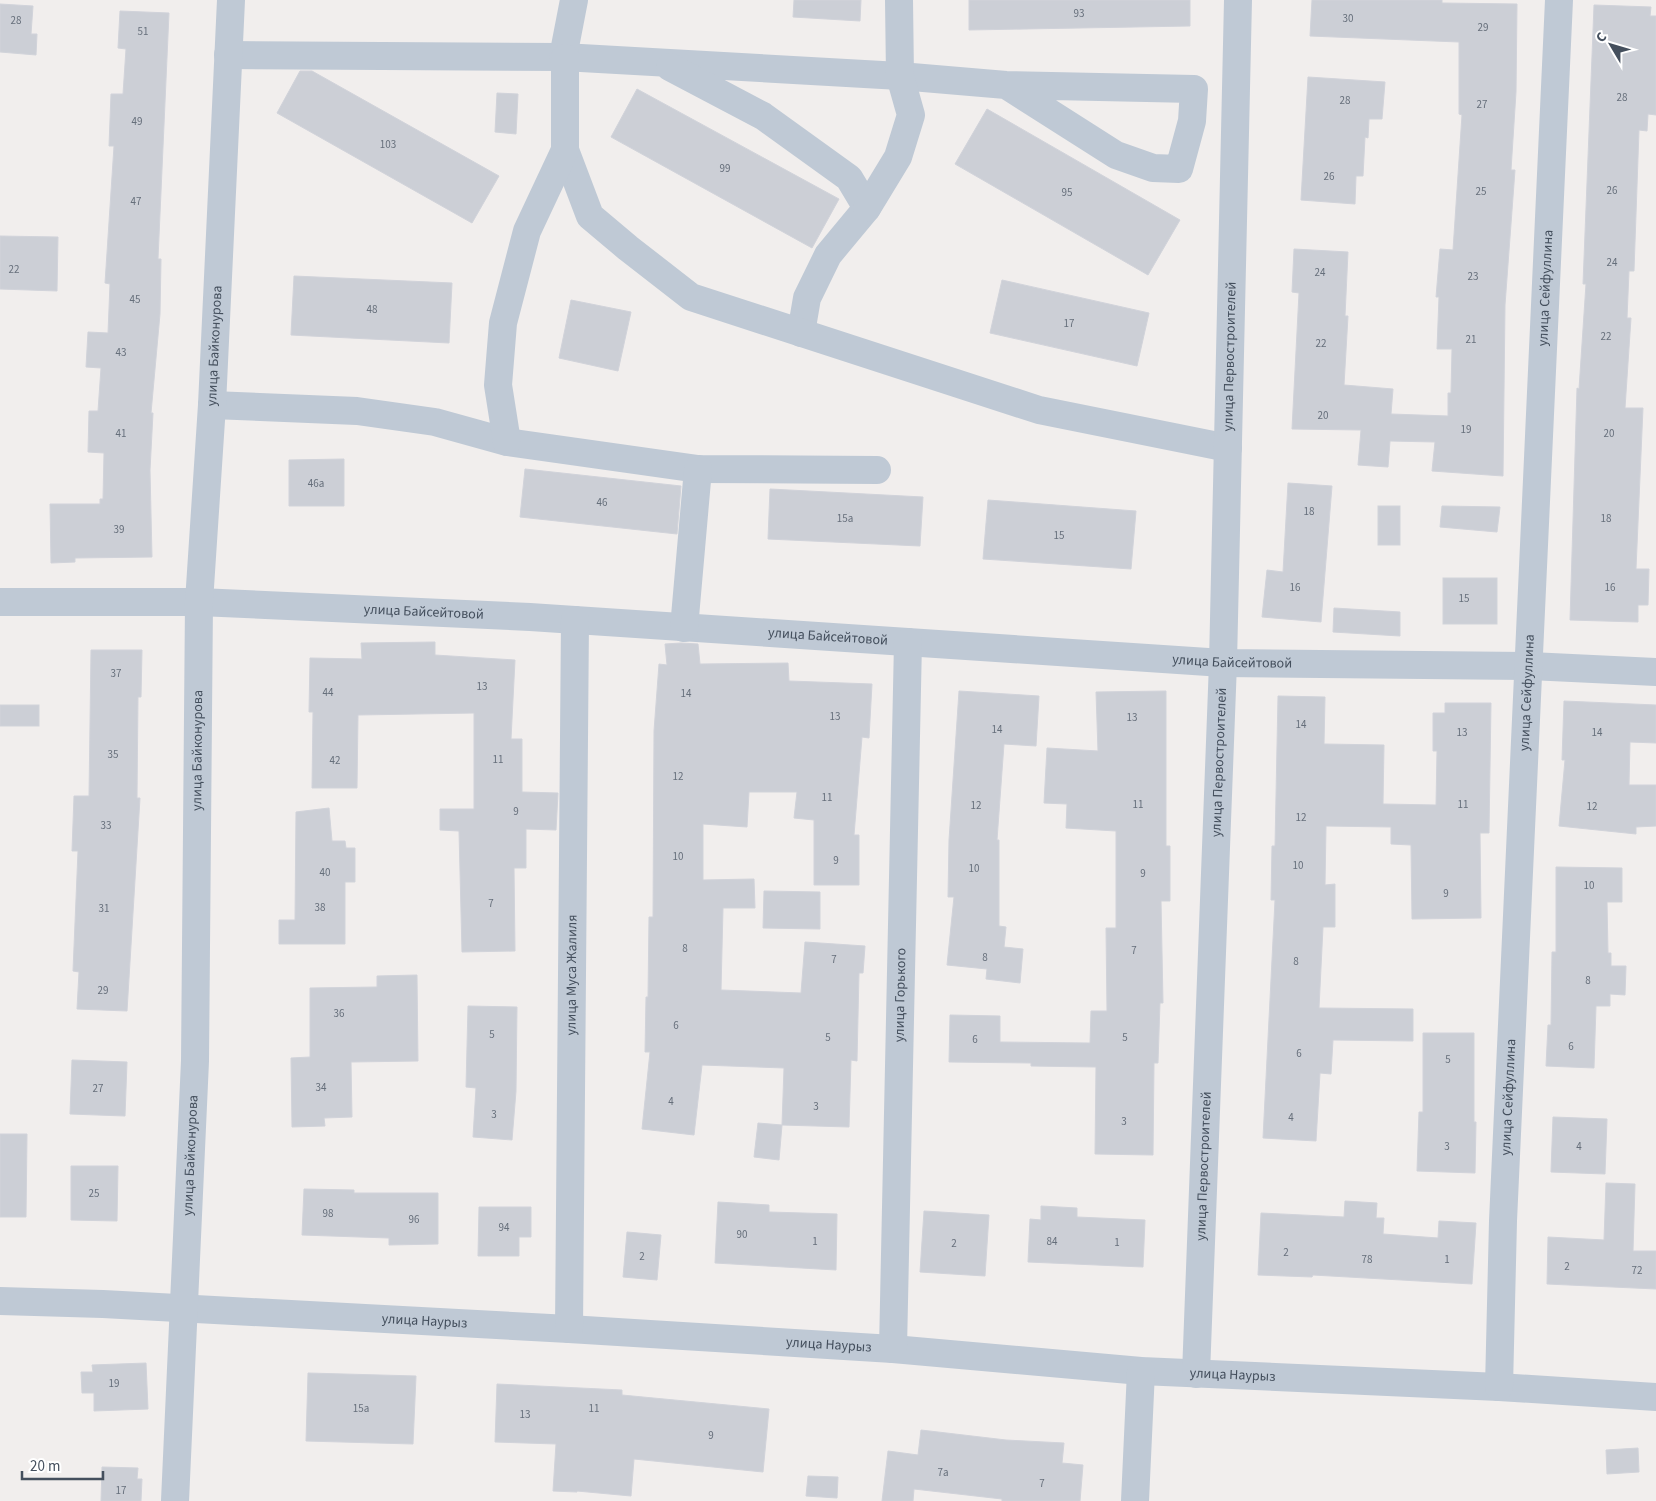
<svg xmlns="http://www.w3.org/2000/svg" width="1656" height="1501" font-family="'Source Sans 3',sans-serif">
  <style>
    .building { fill: #cccfd6; stroke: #d1d3da }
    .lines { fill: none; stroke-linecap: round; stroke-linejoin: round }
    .minor { stroke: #bfc9d5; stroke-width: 28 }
    .labels { text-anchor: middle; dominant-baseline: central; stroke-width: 4.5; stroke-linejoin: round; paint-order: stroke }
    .number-label { font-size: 11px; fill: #666f7b }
    .street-label { font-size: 14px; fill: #444f5d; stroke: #fff }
  </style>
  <rect width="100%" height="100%" fill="#f1eeed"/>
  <!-- building -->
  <g class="building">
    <polygon points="794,0 861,0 860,21 793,17"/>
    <polygon points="969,0 1190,0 1190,26 969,30"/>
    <polygon points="1312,0 1442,0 1442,3 1517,4 1516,92 1511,170 1515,170 1505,305 1503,476 1432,471 1435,442 1390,441 1388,467 1358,465 1361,430 1292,429 1299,293 1292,292 1294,249 1348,252 1345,316 1348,316 1344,385 1393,389 1391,414 1448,416 1448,393 1451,393 1452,349 1437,349 1439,297 1436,297 1440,249 1453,250 1462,115 1459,114 1459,42 1310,36"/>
    <polygon points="0,4 33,6 31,34 37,34 36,55 0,52"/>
    <polygon points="1594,5 1651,7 1650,16 1656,16 1656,115 1648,114 1647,131 1639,130 1634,271 1629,271 1627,318 1631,318 1625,408 1643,408 1636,569 1649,569 1648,605 1638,605 1638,622 1570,620 1577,388 1579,389 1586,284 1583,284"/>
    <polygon points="120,11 169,13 158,259 161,259 160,314 151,413 153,413 150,470 152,557 75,558 75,562 51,563 50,504 100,504 100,499 103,499 104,453 88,452 89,411 98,411 101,368 86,367 88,332 108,333 110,284 105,283 114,146 109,146 111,94 123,94 126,49 118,48"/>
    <polygon points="300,71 312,71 499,176 472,223 277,113"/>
    <polygon points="1308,77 1385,82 1382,119 1369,119 1368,138 1365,137 1363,176 1356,176 1355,204 1301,200"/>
    <polygon points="637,89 839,199 812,248 611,137"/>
    <polygon points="497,93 518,94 516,134 495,132"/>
    <polygon points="987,109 1180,220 1148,275 955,164"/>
    <polygon points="0,236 58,237 57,291 0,289"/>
    <polygon points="294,276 452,283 449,343 291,335"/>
    <polygon points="1002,280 1149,313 1137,366 990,333"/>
    <polygon points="571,300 631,312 618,371 559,358"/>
    <polygon points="344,459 344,506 289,506 289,460"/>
    <polygon points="525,469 681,486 677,534 520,517"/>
    <polygon points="1288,483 1332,486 1321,622 1262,617 1267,570 1283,572"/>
    <polygon points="770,489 923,497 920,546 768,539"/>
    <polygon points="988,500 1136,511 1131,569 983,559"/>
    <rect x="1378" y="506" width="22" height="39"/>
    <polygon points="1442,506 1500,507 1497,532 1440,527"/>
    <rect x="1443" y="578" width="54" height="46"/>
    <polygon points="1334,608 1400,612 1400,636 1333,632"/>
    <polygon points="435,642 435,655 515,660 511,739 522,739 522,792 558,793 556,830 526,829 526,868 514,868 515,951 462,952 459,831 440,830 440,809 474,809 474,713 358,715 357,788 312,788 313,712 309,712 310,658 362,659 361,643"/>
    <polygon points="681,643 698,644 700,664 788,663 789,681 872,684 869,738 862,737 854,835 859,835 859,885 814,885 814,820 794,818 797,792 749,792 747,827 703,824 703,880 754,879 755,908 723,908 721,990 801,993 805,942 865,946 863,973 859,973 857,1061 851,1060 849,1127 782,1125 784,1068 702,1065 694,1135 642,1129 650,1052 645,1052 646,997 648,997 649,917 653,917 654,731 659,664 667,665 665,644"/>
    <polygon points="91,650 142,650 141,697 138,697 137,798 140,798 127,1011 77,1009 79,972 73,971 78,851 72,851 74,796 89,796"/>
    <polygon points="959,691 1039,696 1036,746 1004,744 997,840 999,840 999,926 1006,927 1004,947 1023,949 1020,983 986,979 987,969 947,965 954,897 948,897 949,840"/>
    <polygon points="1166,691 1166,846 1170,846 1170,901 1161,901 1163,1003 1160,1003 1158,1063 1154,1063 1153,1155 1095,1154 1096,1067 1031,1066 1031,1063 949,1062 950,1015 1000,1016 1000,1042 1090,1043 1091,1011 1107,1011 1106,928 1116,928 1116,831 1066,828 1067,804 1044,803 1047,748 1098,751 1096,692"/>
    <polygon points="1278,696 1325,697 1324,744 1384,745 1383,804 1436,805 1437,751 1433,751 1433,713 1445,713 1445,703 1491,703 1489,833 1480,833 1481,918 1412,919 1411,845 1391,844 1391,827 1326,826 1325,885 1335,884 1335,927 1323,927 1319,1008 1413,1009 1413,1041 1333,1040 1331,1074 1320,1073 1316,1141 1263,1138 1275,900 1271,900 1272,846 1275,846"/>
    <polygon points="1564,701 1656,705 1656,743 1630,742 1629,785 1656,785 1656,826 1636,827 1636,834 1559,826 1565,760 1562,760"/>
    <rect x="0" y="705" width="39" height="21"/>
    <polygon points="329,808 332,841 345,841 346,848 355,848 355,882 345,882 345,944 279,944 279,920 295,920 296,812"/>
    <polygon points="1556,867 1622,868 1622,902 1607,902 1608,953 1611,953 1611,966 1626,966 1625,995 1610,994 1610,1006 1596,1006 1594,1068 1546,1066 1548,1025 1551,1025 1552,952 1556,952"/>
    <polygon points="764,891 820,892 820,929 763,928"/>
    <polygon points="417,975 418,1061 351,1062 352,1117 324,1118 325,1126 292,1127 291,1058 310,1057 310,988 377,987 377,976"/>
    <polygon points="468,1006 517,1007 516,1091 512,1140 473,1137 476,1088 466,1087"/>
    <polygon points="1423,1033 1474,1033 1474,1122 1476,1122 1475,1173 1417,1171 1419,1112 1423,1112"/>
    <polygon points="72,1060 127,1062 125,1116 70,1114"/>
    <polygon points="1553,1117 1607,1119 1605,1174 1551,1172"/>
    <polygon points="758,1123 782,1125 779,1160 754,1157"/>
    <polygon points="0,1134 27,1134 26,1217 0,1217"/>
    <polygon points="71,1166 118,1166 117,1221 71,1220"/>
    <polygon points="1606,1183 1635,1184 1633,1251 1656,1251 1656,1289 1547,1284 1548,1237 1604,1240"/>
    <polygon points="304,1189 354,1190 354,1193 438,1193 438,1244 389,1245 389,1238 302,1235"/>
    <polygon points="1345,1201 1377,1203 1376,1218 1384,1218 1383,1234 1438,1238 1439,1221 1476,1223 1472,1284 1313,1275 1312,1277 1258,1275 1261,1213 1344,1217"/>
    <polygon points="718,1202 769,1205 769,1212 837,1214 836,1270 715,1263"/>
    <polygon points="1041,1206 1077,1208 1077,1217 1145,1220 1143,1267 1028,1262 1030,1219 1041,1220"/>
    <polygon points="479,1207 531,1207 531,1237 519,1237 519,1256 478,1256"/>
    <polygon points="924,1211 989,1215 985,1276 920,1272"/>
    <polygon points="627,1232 661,1235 657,1280 623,1277"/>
    <polygon points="146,1363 148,1409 94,1411 94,1393 82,1393 81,1372 93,1372 92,1365"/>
    <polygon points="308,1373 416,1376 413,1444 306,1441"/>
    <polygon points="497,1384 622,1390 622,1395 769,1409 763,1472 634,1459 631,1496 577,1491 577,1492 553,1491 556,1444 495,1442"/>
    <polygon points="921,1430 1006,1440 1064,1443 1062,1463 1083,1465 1080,1501 1002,1501 1002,1499 914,1489 913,1501 882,1501 888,1451 918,1455"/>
    <polygon points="1638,1448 1639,1472 1607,1474 1606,1450"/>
    <polygon points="102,1467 138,1468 137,1479 142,1479 141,1501 101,1501"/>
    <polygon points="808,1476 838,1477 837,1498 806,1496"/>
  </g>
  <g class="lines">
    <!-- minor -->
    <g class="minor">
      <polyline points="228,55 563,57 900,76 1006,85 1194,89 1192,121 1179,169 1153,168 1116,155 1006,85"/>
      <polyline points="563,57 574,0"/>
      <polyline points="670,67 763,116 849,178 867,208 828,255 807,298 801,333"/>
      <polyline points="565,150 590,216 628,248 691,297 1039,410 1228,448"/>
      <polyline points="867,208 898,157 911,115 900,76 899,0"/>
      <polyline points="212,405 357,411 435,422 507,442 698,469 877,470"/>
      <polyline points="507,442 498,385 503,323 527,231 565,150 565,58"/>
      <path id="s1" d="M0 602H199L530 617 1223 663 1530 666 1656 672"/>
      <polyline points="684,628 698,469"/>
      <path id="s2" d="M0 1301 103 1304 569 1329 893 1349 1141 1371 1499 1387 1656 1397"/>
      <path id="s3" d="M569 1329 575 620"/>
      <path id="s4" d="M893 1349 908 642"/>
      <path id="s5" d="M1196 1374 1223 663 1238 0"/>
      <path id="s6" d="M1499 1387 1503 1221 1559 0"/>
      <path id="s7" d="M175 1501 195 1061 199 602 212 405 231 0"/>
      <polyline points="1135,1501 1141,1371"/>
    </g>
  </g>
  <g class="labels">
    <!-- number labels -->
    <g class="number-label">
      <text x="1079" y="13">93</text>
      <text x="1348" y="18">30</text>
      <text x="16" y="20">28</text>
      <text x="1483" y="27">29</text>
      <text x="143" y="31">51</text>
      <text x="1622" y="97">28</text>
      <text x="1345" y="100">28</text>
      <text x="1482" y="104">27</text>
      <text x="137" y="121">49</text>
      <text x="388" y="144">103</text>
      <text x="725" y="168">99</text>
      <text x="1329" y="176">26</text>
      <text x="1612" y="190">26</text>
      <text x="1481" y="191">25</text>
      <text x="1067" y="192">95</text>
      <text x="136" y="201">47</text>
      <text x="1612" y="262">24</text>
      <text x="14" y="269">22</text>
      <text x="1320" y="272">24</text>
      <text x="1473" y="276">23</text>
      <text x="135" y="299">45</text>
      <text x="372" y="309">48</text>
      <text x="1069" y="323">17</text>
      <text x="1606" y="336">22</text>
      <text x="1471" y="339">21</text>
      <text x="1321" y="343">22</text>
      <text x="121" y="352">43</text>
      <text x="1323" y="415">20</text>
      <text x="1466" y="429">19</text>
      <text x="121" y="433">41</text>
      <text x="1609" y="433">20</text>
      <text x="316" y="483">46а</text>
      <text x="602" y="502">46</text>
      <text x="1309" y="511">18</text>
      <text x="845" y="518">15а</text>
      <text x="1606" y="518">18</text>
      <text x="119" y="529">39</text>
      <text x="1059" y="535">15</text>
      <text x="1295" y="587">16</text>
      <text x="1610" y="587">16</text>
      <text x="1464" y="598">15</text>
      <text x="116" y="673">37</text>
      <text x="482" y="686">13</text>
      <text x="328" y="692">44</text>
      <text x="686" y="693">14</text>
      <text x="835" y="716">13</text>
      <text x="1132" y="717">13</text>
      <text x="1301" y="724">14</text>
      <text x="997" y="729">14</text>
      <text x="1462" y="732">13</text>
      <text x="1597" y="732">14</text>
      <text x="113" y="754">35</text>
      <text x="498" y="759">11</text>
      <text x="335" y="760">42</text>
      <text x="678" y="776">12</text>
      <text x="827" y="797">11</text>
      <text x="1138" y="804">11</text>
      <text x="1463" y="804">11</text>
      <text x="976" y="805">12</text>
      <text x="1592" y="806">12</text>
      <text x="516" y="811">9</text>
      <text x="1301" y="817">12</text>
      <text x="106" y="825">33</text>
      <text x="678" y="856">10</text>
      <text x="836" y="860">9</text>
      <text x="1298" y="865">10</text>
      <text x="974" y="868">10</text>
      <text x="325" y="872">40</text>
      <text x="1143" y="873">9</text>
      <text x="1589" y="885">10</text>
      <text x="1446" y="893">9</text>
      <text x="491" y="903">7</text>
      <text x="320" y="907">38</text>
      <text x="104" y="908">31</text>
      <text x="685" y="948">8</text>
      <text x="1134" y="950">7</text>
      <text x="985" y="957">8</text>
      <text x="834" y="959">7</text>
      <text x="1296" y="961">8</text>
      <text x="1588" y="980">8</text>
      <text x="103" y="990">29</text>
      <text x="339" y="1013">36</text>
      <text x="676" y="1025">6</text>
      <text x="492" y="1034">5</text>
      <text x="828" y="1037">5</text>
      <text x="1125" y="1037">5</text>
      <text x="975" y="1039">6</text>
      <text x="1571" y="1046">6</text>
      <text x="1299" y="1053">6</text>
      <text x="1448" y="1059">5</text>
      <text x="321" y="1087">34</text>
      <text x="98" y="1088">27</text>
      <text x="671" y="1101">4</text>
      <text x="816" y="1106">3</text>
      <text x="494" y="1114">3</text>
      <text x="1291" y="1117">4</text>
      <text x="1124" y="1121">3</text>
      <text x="1447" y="1146">3</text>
      <text x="1579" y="1146">4</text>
      <text x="94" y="1193">25</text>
      <text x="328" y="1213">98</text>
      <text x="414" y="1219">96</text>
      <text x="504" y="1227">94</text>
      <text x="742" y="1234">90</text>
      <text x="815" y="1241">1</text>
      <text x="1052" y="1241">84</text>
      <text x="1117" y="1242">1</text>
      <text x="954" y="1243">2</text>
      <text x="1286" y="1252">2</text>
      <text x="642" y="1256">2</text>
      <text x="1367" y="1259">78</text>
      <text x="1447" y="1259">1</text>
      <text x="1567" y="1266">2</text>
      <text x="1637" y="1270">72</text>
      <text x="114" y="1383">19</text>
      <text x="361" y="1408">15а</text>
      <text x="594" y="1408">11</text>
      <text x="525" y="1414">13</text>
      <text x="711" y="1435">9</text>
      <text x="943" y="1472">7а</text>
      <text x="1042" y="1483">7</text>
      <text x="121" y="1490">17</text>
    </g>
    <!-- street labels -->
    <g class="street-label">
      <text stroke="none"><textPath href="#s6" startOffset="1100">улица Сейфуллина</textPath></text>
      <text stroke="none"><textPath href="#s7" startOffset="1156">улица Байконурова</textPath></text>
      <text stroke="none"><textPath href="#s5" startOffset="1018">улица Первостроителей</textPath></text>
      <text stroke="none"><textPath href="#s1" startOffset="424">улица Байсейтовой</textPath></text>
      <text stroke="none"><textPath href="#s1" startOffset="829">улица Байсейтовой</textPath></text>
      <text stroke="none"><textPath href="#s1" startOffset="1234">улица Байсейтовой</textPath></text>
      <text stroke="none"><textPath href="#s6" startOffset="695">улица Сейфуллина</textPath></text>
      <text stroke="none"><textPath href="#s7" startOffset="751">улица Байконурова</textPath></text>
      <text stroke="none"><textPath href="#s5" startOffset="612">улица Первостроителей</textPath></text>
      <text stroke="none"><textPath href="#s3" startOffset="354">улица Муса Жалиля</textPath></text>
      <text stroke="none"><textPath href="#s4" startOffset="354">улица Горького</textPath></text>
      <text stroke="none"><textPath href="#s6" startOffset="290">улица Сейфуллина</textPath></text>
      <text stroke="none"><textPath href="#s7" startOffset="346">улица Байконурова</textPath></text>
      <text stroke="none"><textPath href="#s5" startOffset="208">улица Первостроителей</textPath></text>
      <text stroke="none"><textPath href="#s2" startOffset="425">улица Наурыз</textPath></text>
      <text stroke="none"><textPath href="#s2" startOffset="830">улица Наурыз</textPath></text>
      <text stroke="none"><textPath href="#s2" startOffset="1235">улица Наурыз</textPath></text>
    </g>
  </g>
  <!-- north arrow -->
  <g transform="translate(1611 45) rotate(308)" stroke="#ffffff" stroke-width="4" paint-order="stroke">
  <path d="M0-4L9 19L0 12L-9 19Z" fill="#444f5d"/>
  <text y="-8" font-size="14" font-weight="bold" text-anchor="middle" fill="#444f5d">С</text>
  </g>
  <!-- scale -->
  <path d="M22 1471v8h81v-8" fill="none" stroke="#444f5d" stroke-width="2.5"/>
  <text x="30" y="1471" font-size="15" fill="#444f5d" stroke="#ffffff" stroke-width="4" paint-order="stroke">20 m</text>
</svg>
